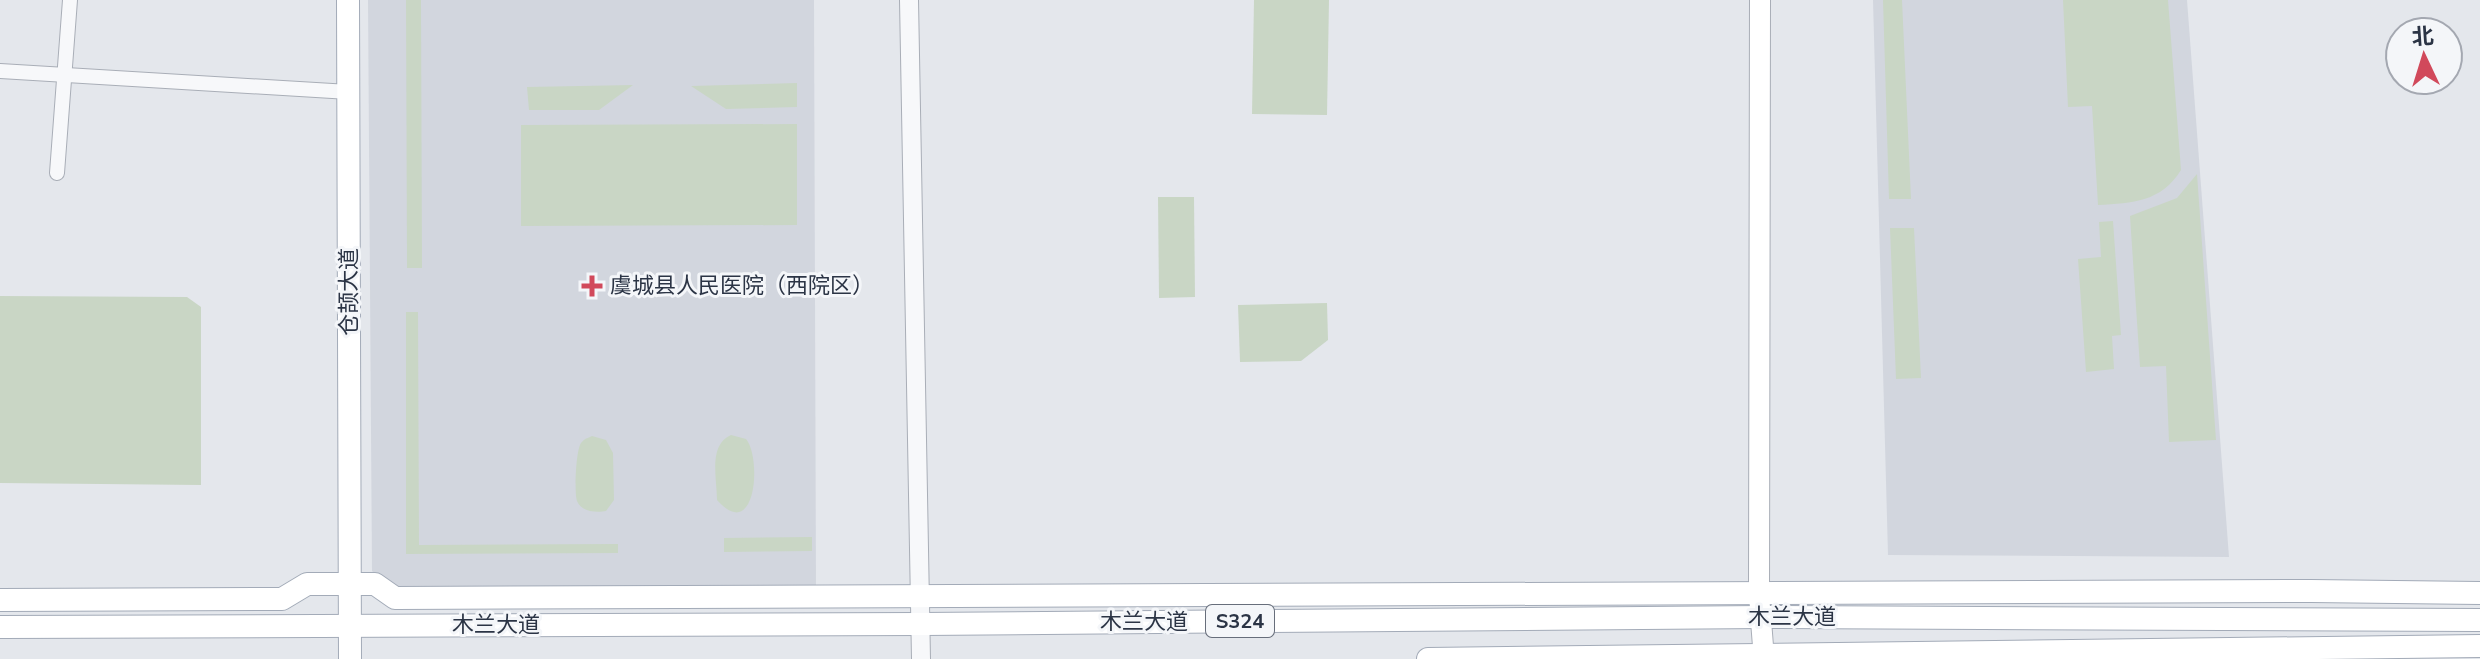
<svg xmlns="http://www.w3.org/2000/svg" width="2480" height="659" font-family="'Nunito Sans','Noto Sans SC',sans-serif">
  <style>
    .built { fill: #d2d6de }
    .green { fill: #c9d6c5 }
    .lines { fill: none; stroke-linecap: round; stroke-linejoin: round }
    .minor-casing { stroke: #a9aeb7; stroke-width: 16 }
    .tertiary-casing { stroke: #a9aeb7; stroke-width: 20 }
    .secondary-casing { stroke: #a9aeb7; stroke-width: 22 }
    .primary-casing { stroke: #a3abb8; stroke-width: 24 }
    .minor { stroke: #f7f8fa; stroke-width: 14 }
    .tertiary { stroke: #f7f8fa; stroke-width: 18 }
    .secondary { stroke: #fff; stroke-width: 20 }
    .primary { stroke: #fff; stroke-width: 22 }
    .poi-dot { fill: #d1495b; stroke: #f4f6f9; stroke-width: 3 }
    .labels { text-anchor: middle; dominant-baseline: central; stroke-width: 6; stroke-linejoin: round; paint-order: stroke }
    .shield { fill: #f4f6f9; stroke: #676e7b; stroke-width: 2 }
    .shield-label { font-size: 20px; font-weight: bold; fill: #2b3445 }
    .poi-label { font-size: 22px; fill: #2b3445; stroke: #f4f6f9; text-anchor: start }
    .street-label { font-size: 22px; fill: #2b3445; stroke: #f4f6f9 }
  </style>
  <rect width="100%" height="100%" fill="#e4e7ec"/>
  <!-- built -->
  <g class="built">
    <polygon points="368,0 814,0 816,589 394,591 372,571"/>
    <polygon points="1873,0 2187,0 2229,557 1888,555"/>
  </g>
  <!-- green -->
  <g class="green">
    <polygon points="406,0 421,0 422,268 407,268"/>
    <polygon points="1254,0 1329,0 1327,115 1252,114"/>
    <polygon points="1883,0 1902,0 1911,199 1889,199"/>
    <path d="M2063 0H2168L2181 170C2161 202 2133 203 2098 205L2092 106 2068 107Z"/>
    <polygon points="797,83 797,107 726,109 691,86"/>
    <polygon points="633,85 599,110 529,110 527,87"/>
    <polygon points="797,124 797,225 521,226 521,125"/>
    <polygon points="2197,174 2216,440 2169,442 2166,366 2140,367 2130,216 2177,198"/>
    <polygon points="1158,197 1194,197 1195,297 1159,298"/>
    <polygon points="2113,221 2121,335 2112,336 2114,369 2086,372 2078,259 2101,257 2099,222"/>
    <polygon points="1890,228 1914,228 1921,378 1896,379"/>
    <polygon points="0,296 187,297 201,307 201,485 0,483"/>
    <polygon points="1327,303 1328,340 1301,361 1240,362 1238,305"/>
    <polygon points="406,312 418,312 419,545 618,544 618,553 406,554"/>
    <path d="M731 435 746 439C762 458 756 544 717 500 717 479 708 445 731 435Z"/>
    <path d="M592 436 606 440 613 453 614 500 606 511C597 513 581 512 577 501 574 492 576 450 581 443 585 438 586 439 592 436Z"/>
    <polygon points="812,537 812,551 724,552 724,538"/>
  </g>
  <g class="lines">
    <defs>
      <g id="minor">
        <polyline points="0,71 349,92"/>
        <polyline points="57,173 70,0"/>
      </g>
      <polyline id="tertiary" points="909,0 921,659"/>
      <polyline id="secondary" points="1760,0 1759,595 1764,659"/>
      <g id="primary">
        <polyline points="348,0 350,659"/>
        <polyline points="0,600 282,599 307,584 375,584 395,598 2311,591 2480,593"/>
        <polyline points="0,627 922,624 1762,617 2480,620"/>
        <polyline points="1428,659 2480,646"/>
      </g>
    </defs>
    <!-- minor casing -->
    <use href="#minor" class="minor-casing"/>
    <!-- tertiary casing -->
    <use href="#tertiary" class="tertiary-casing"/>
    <!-- secondary casing -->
    <use href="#secondary" class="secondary-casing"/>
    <!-- primary casing -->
    <use href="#primary" class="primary-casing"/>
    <!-- minor -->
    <use href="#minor" class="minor"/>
    <!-- tertiary -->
    <use href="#tertiary" class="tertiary"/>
    <!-- secondary -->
    <use href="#secondary" class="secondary"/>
    <!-- primary -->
    <use href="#primary" class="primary"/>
  </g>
  <!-- markers -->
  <path class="poi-dot" d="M588 274h8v8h8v8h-8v8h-8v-8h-8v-8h8z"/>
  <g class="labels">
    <!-- shield labels -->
    <rect class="shield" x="1206" y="605" width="68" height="32" rx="6"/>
    <g class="shield-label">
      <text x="1240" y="621">S324</text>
    </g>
    <!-- poi labels -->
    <g class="poi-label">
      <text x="610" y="286">虞城县人民医院（西院区）</text>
    </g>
    <!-- street labels -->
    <g class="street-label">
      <text transform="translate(349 292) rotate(-90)">仓颉大道</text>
      <text x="1792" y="617">木兰大道</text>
      <text x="1144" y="622">木兰大道</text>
      <text x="496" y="625">木兰大道</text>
    </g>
  </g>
  <!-- north arrow -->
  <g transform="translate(2424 56) rotate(356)"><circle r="38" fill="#f4f6f9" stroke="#a4a8b1" stroke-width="2"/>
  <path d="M0-6L14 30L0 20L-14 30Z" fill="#d1495b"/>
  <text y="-12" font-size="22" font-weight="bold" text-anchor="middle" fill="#2b3445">北</text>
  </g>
</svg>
